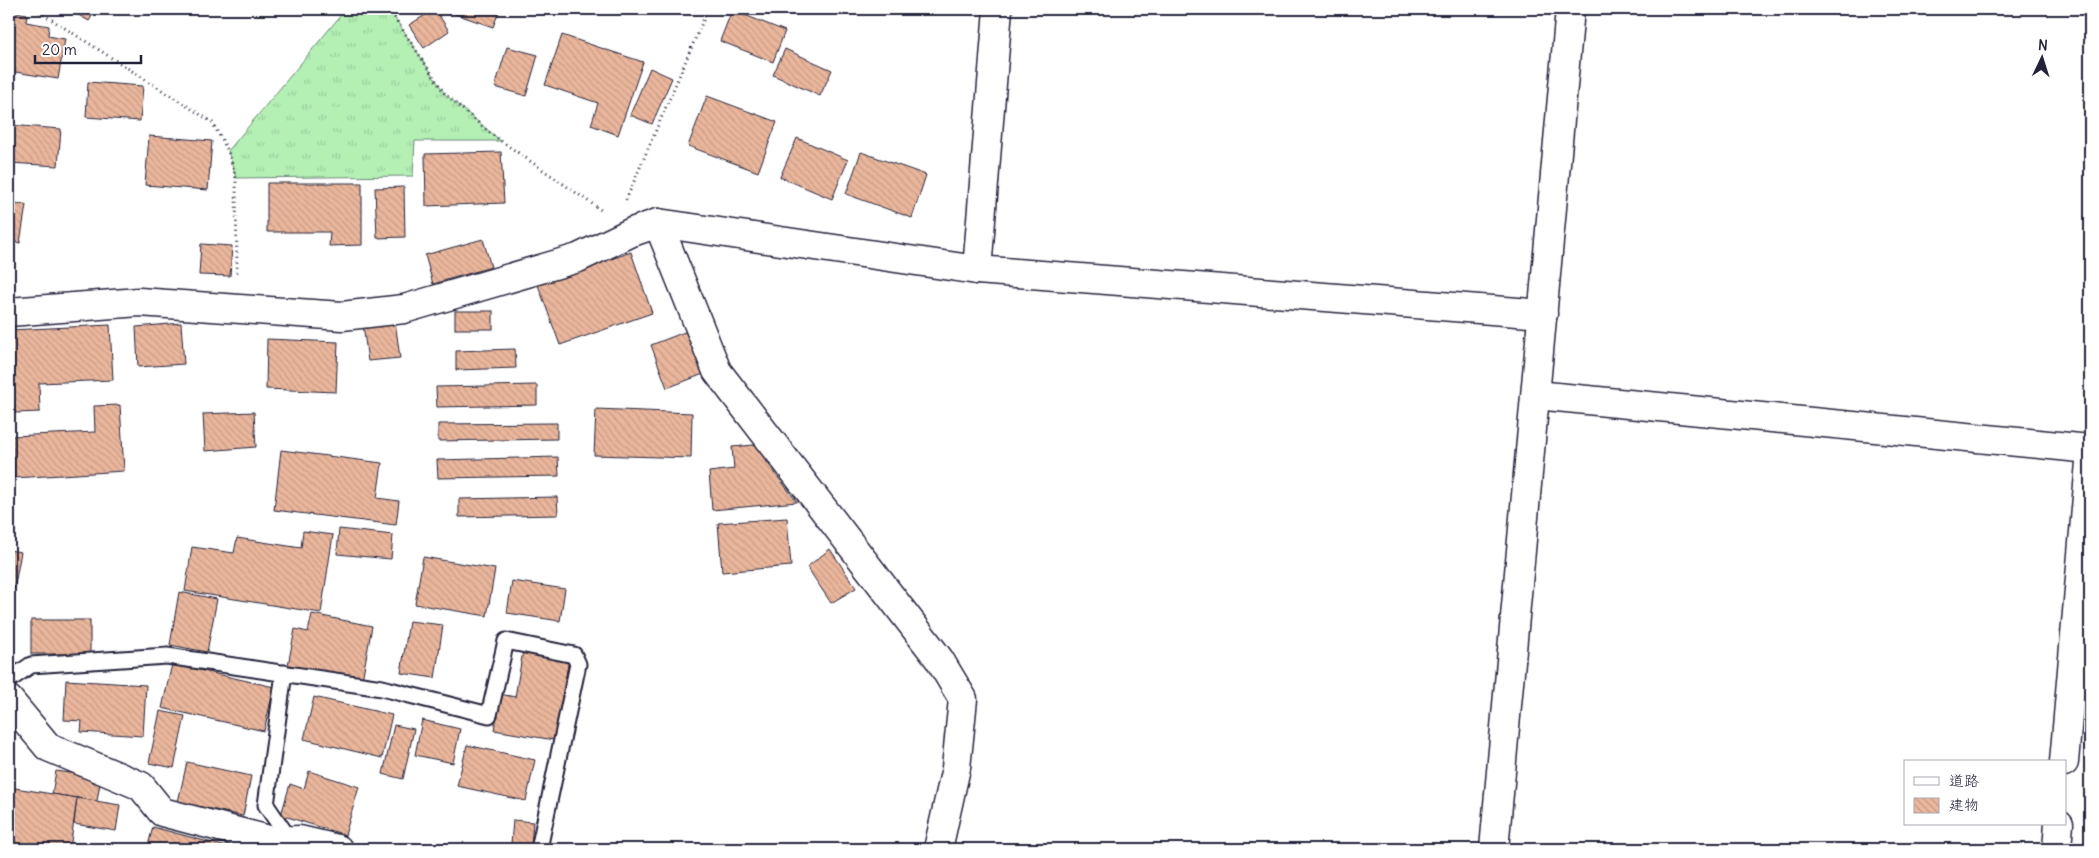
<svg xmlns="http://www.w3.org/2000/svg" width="2099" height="858" font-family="Delius,'Klee One',sans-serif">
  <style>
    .grass { fill: url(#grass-tufts); stroke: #6b8878 }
    .building { fill: url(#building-back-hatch); stroke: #22223b }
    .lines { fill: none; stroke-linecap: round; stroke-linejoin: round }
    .lane-casing { stroke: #22223b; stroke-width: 19 }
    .street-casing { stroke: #22223b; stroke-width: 31 }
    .secondary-casing { stroke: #22223b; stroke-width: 31 }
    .path { stroke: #22223b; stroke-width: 3; stroke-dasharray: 1 4; stroke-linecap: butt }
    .lane { stroke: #fff; stroke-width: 15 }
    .street { stroke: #fff; stroke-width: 28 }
    .secondary { stroke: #fff; stroke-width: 28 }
  </style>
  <defs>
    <pattern id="grass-tufts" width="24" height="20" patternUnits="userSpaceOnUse" patternTransform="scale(1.25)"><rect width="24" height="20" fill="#b4efb4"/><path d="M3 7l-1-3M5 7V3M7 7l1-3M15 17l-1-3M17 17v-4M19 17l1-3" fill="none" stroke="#9acd9c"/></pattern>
    <pattern id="building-back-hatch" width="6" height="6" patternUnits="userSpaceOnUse" patternTransform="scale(1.25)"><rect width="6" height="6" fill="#eab69c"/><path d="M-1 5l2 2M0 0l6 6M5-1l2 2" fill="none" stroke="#c89c87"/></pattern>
  </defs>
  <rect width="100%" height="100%" fill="#fff"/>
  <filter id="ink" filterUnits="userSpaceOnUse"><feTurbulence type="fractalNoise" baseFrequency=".02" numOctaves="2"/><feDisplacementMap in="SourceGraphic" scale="10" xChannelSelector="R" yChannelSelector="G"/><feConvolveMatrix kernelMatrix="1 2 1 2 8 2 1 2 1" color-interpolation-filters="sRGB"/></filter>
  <g filter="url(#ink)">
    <!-- grass -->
    <polygon class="grass" points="346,9 389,9 445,94 501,141 415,141 413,176 236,178 228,151"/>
    <!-- building -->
    <g class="building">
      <polygon points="68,9 96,9 89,21"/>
      <polygon points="435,9 449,31 424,48 409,25"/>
      <polygon points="441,9 500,9 493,27"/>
      <polygon points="732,10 785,31 773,62 720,41"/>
      <polygon points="9,11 27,14 26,22 49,26 48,36 65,39 58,79 9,71"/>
      <polygon points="562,35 643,62 618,135 591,125 598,103 545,85"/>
      <polygon points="507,47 538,55 526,96 495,87"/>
      <polygon points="785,49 832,70 820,96 773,75"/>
      <polygon points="650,68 672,78 652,124 630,115"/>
      <polygon points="88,82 143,86 140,121 86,117"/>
      <polygon points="9,83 16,87 9,101"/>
      <polygon points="707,96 777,122 758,172 688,146"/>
      <polygon points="9,125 61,129 58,166 9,163"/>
      <polygon points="149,136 212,141 208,190 145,185"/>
      <polygon points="797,138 848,160 832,199 780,177"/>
      <polygon points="501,152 504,203 426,206 425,154"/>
      <polygon points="861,152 926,175 912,218 846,194"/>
      <polygon points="267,183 362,183 362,245 329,246 330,232 267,232"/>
      <polygon points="404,187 405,237 377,238 375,188"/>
      <polygon points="9,203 26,205 20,243 9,241"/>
      <polygon points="483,239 491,267 433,284 425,255"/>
      <polygon points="201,244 232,246 230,276 199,275"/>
      <polygon points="631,252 652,313 560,345 538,285"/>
      <rect x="455" y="311" width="38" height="18"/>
      <polygon points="395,321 400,358 368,361 363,325"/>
      <polygon points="181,323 184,364 138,367 136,327"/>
      <polygon points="110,325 113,380 39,383 40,412 15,413 10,330"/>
      <polygon points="690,330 706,373 667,388 651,345"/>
      <polygon points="267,339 338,342 336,392 266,389"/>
      <polygon points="515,349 516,368 456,370 456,351"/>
      <polygon points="537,385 537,405 437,407 436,387"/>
      <polygon points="120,405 124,471 14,478 12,436 95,432 94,406"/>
      <polygon points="596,409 692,413 691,458 594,455"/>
      <polygon points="254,412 256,447 205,451 203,414"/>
      <polygon points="557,423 557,439 438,441 438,424"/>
      <polygon points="754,445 797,502 712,510 709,472 734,469 732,447"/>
      <polygon points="281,450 382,463 377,498 399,501 396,525 274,510"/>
      <polygon points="558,457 559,476 438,478 437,460"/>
      <polygon points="557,497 558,515 459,517 459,499"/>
      <polygon points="787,518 791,566 722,572 718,523"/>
      <polygon points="339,529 393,535 391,559 337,554"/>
      <polygon points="303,531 333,535 321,613 185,591 192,547 234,553 237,538 301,548"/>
      <polygon points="830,549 856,588 831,603 807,567"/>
      <polygon points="9,550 21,552 14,590 9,589"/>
      <polygon points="423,557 495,569 487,616 415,604"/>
      <polygon points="512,581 565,589 560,621 507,613"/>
      <polygon points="179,592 217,599 207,652 170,645"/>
      <polygon points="312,614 372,626 362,680 288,665 295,629 308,632"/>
      <rect x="31" y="620" width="59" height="34"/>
      <polygon points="409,621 443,625 435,678 401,673"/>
      <polygon points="523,651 569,659 554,740 494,730 500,694 515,697"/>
      <polygon points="172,664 274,687 264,731 162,708"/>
      <polygon points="66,680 146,685 143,736 81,732 82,721 64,720"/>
      <polygon points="314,697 392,715 382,758 304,739"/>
      <polygon points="160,711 185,716 174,768 149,763"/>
      <polygon points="422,720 460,729 453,763 415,755"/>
      <polygon points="394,725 414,729 403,779 383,774"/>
      <polygon points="467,745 535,760 526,801 457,786"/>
      <polygon points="187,762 251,776 243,816 178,802"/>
      <polygon points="56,771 101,777 97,801 52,794"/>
      <polygon points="309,771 359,787 345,835 281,815 290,784 304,789"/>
      <polygon points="9,787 77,798 70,849 9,849"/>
      <polygon points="77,798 120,805 116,831 74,824"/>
      <polygon points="513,820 533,822 531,846 511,844"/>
      <polygon points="153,827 227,847 226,849 147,849"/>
    </g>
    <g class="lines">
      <defs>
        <g id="lane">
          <polyline points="284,673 266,805 290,840"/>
          <polyline points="9,680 31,665 167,656 382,688 489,715 506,641 574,655 578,664 539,849"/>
        </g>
        <g id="street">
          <polyline points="658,223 717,371 939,659 963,699 956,768 938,849"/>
          <polyline points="977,270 998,9"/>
          <polyline points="9,312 139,302 342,316 404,309 578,258 632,232 658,223 977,270 1543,314"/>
          <polyline points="1536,395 2090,449"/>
          <polyline points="9,700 48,747 141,786 162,812 273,841"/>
          <polyline points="2064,762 2090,462"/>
          <polyline points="270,849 273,841 300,840 338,849"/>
          <polyline points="2057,849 2059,824"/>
        </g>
        <polyline id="secondary" points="1494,849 1570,9"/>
      </defs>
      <!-- lane casing -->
      <use href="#lane" class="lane-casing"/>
      <!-- street casing -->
      <use href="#street" class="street-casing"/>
      <!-- secondary casing -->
      <use href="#secondary" class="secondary-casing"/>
      <!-- path -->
      <g class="path">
        <polyline points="35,9 212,122 228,151 236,178 237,276"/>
        <polyline points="389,9 445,94 491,134 601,210"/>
        <polyline points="626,200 708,9"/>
      </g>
      <!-- lane -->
      <use href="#lane" class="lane"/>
      <!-- street -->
      <use href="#street" class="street"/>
      <!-- secondary -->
      <use href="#secondary" class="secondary"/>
    </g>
  </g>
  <!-- margin -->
  <rect width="2099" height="858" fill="none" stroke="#fff" stroke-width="30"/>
  <rect x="15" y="15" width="2069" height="828" fill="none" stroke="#22223b" stroke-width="2" filter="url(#ink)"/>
  <!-- legend -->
  <rect x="1904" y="760" width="162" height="65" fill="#ffffff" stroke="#a7a7b1"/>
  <rect x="1914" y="777" width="25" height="8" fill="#ffffff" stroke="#a7a7b1"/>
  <text x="1949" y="786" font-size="15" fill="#22223b">道路</text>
  <rect x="1914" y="798" width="25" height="15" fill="url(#building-back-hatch)" stroke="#a7a7b1"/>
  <text x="1949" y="810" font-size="15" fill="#22223b">建物</text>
  <!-- north arrow -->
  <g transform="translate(2042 58) rotate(4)" stroke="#ffffff" stroke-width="4" paint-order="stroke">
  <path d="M0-4L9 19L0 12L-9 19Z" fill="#22223b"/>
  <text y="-8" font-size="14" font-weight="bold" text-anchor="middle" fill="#22223b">N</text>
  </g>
  <!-- scale -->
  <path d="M35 55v8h106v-8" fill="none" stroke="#22223b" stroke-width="2.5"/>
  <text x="42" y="55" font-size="15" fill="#22223b" stroke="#ffffff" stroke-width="4" paint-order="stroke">20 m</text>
</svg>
